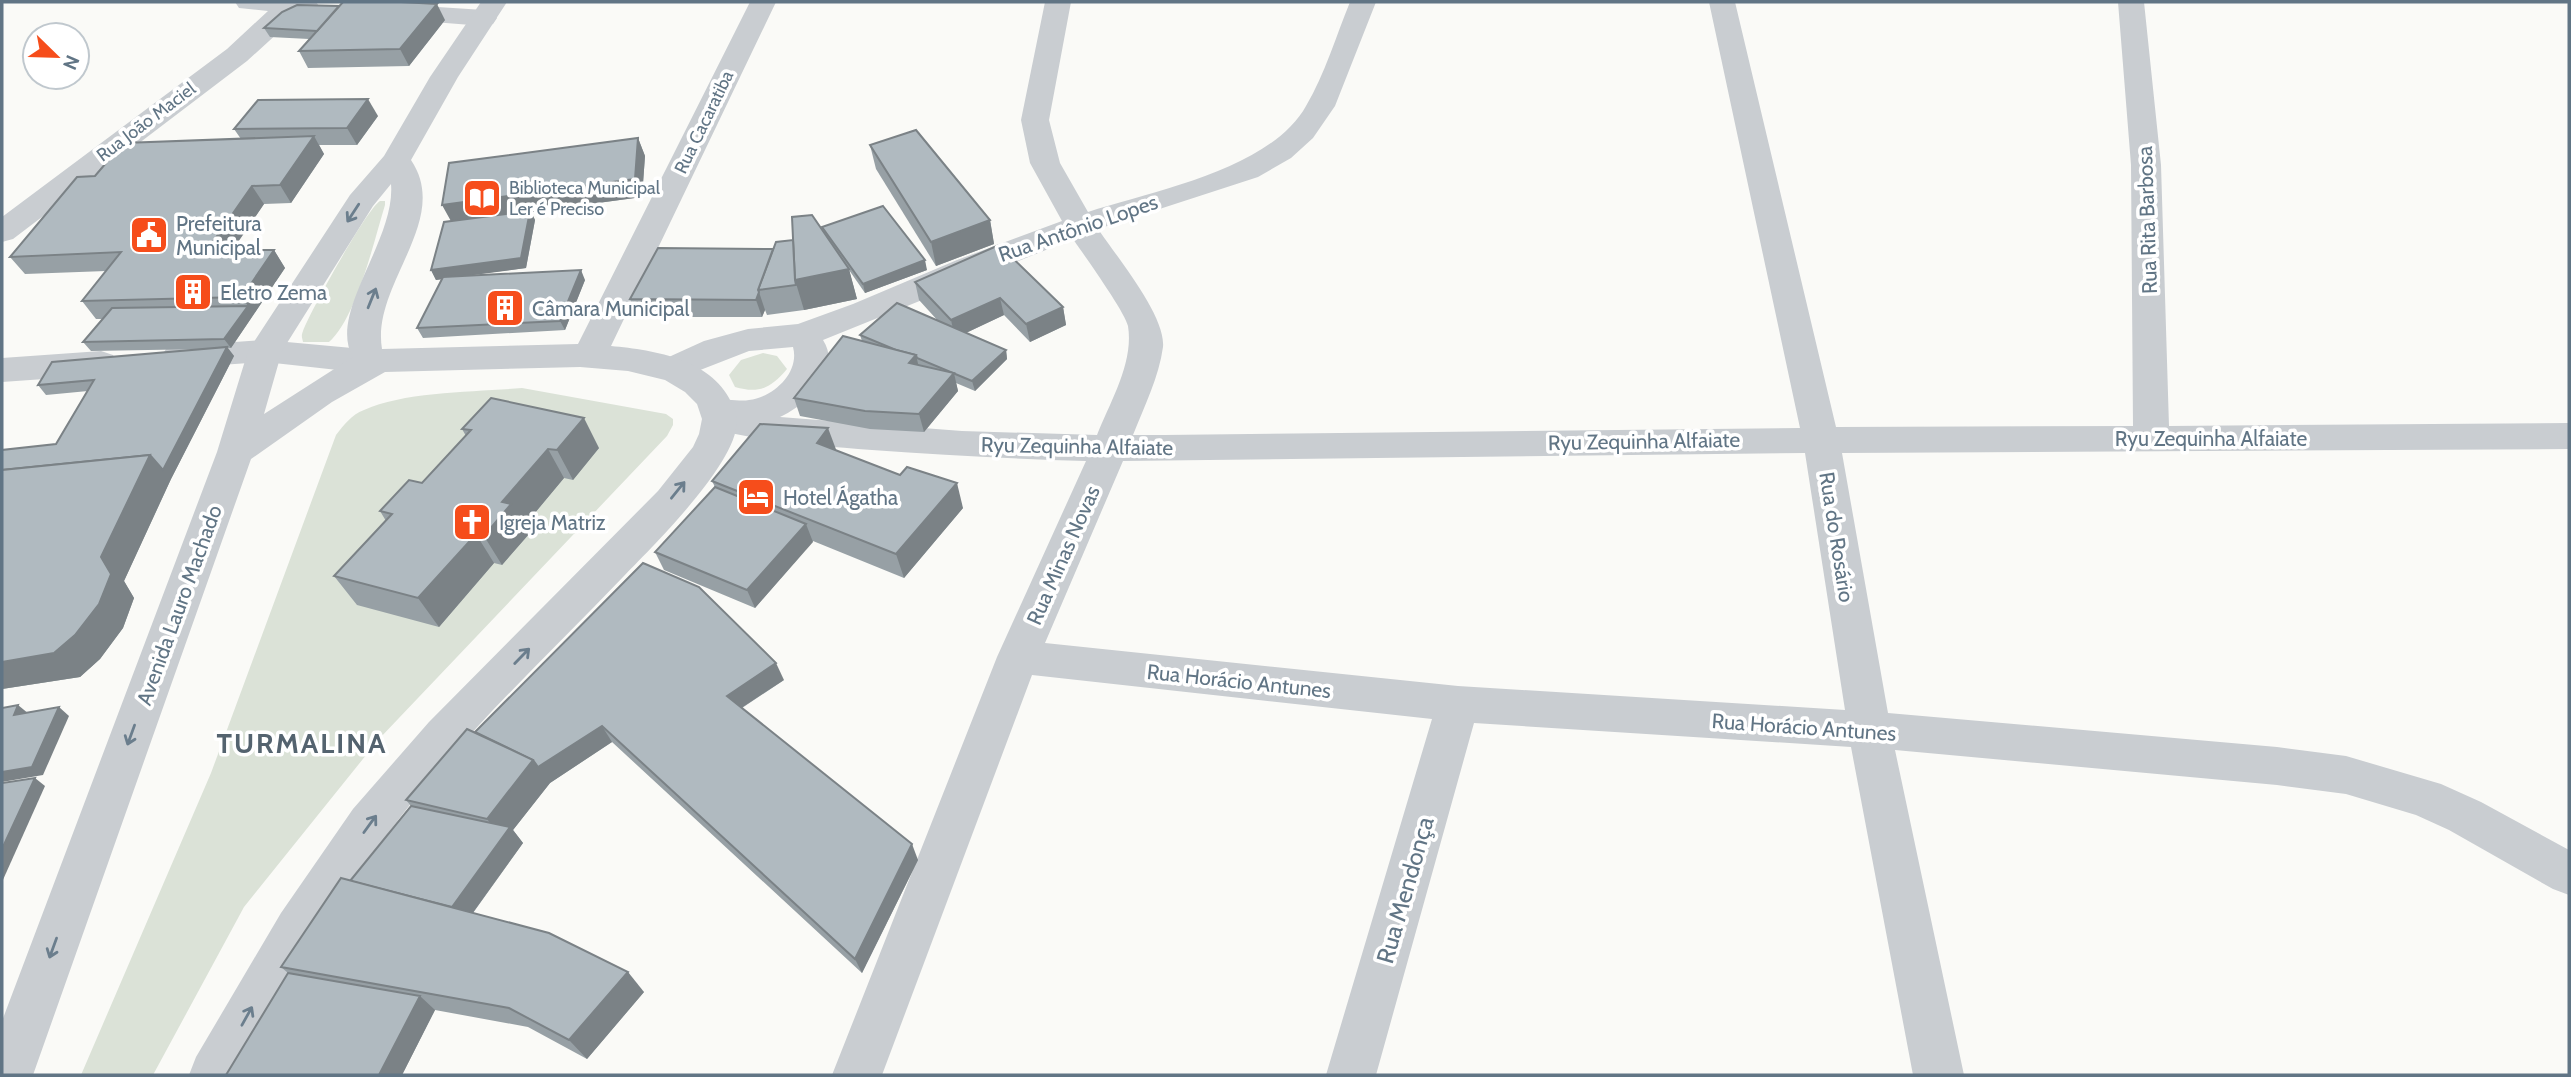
<svg xmlns="http://www.w3.org/2000/svg" width="2571" height="1077" font-family="Cabin,sans-serif">
  <style>
    .green { fill: #dbe2d7 }
    .lines { fill: none; stroke-linecap: round; stroke-linejoin: round }
    .minor { fill: #c9cdd1; fill-rule: evenodd }
    .tertiary { fill: #c9cdd1; fill-rule: evenodd }
    .wall { fill: #97a0a5 }
    .shaded-wall { fill: #7b8286 }
    .building { fill: #b0bac0; stroke: #7b8286; stroke-width: 2 }
    .oneway { stroke: #6b7e8d }
    .labels { text-anchor: middle; dominant-baseline: central; stroke-width: 7; stroke-linejoin: round; paint-order: stroke }
    .far-street-label { font-size: 18px; fill: #617585; stroke: #fff }
    .far-poi-label { font-size: 18px; fill: #617585; stroke: #fff; text-anchor: start }
    .street-label { font-size: 21px; fill: #617585; stroke: #fff }
    .poi-label { font-size: 21px; fill: #617585; stroke: #fff; text-anchor: start }
    .near-street-label { font-size: 24px; fill: #617585; stroke: #fff }
    .district-label { font-size: 28px; font-weight: bold; letter-spacing: 2px; fill: #54636f; stroke: #fff }
  </style>
  <rect width="100%" height="100%" fill="#fafaf7"/>
  <!-- green -->
  <g class="green">
    <path d="M380 201H385V205C374 241 356 319 329 342H303C302 337 301 336 303 331 310 312 366 210 380 201Z"/>
    <path d="M763 353 777 356 787 369C771 388 759 394 735 387L729 375 741 360Z"/>
    <path d="M522 388 666 414 673 419V425L667 436 379 739 244 907 153 1075H81L211 773 336 435C344 425 351 415 364 410 405 391 476 392 522 388Z"/>
  </g>
  <g class="lines">
    <!-- minor -->
    <g class="minor">
      <polygon points="235,2 316,2 320,7 316,13 294,14 280,31 247,61 13,239 2,242 2,217 227,49 268,11 239,8"/>
      <path d="M1045 2H1071L1049 120 1060 163 1088 212C1154 191 1271 169 1306 106 1325 74 1336 36 1350 2H1376L1335 106 1313 138 1291 158 1258 177 1098 229C1117 257 1166 316 1163 347 1159 377 1144 407 1133 435H1164L1800 428 1709 2H1735L1836 427 2133 426 2131 165 2118 2H2144L2161 165 2169 426 2569 423V449L1842 453 1888 713 2277 747 2346 756 2441 784 2481 802 2569 850V895L2553 889 2449 830 2416 815 2346 794 2277 785 1895 750 1964 1075H1913L1851 747 1474 723 1376 1075H1326L1432 719 1032 675 882 1075H832L997 657 1086 461C1014 459 943 455 872 450 816 446 761 442 707 427L702 418C706 412 710 405 716 402 727 397 738 402 749 400 774 397 800 372 793 347L749 351 672 381 660 377 655 369 660 361 704 341 748 329 798 324 853 304 957 260 1062 221 1030 163 1021 120ZM1073 239C1084 255 1125 312 1128 326 1134 363 1110 402 1097 435L962 431 780 417C807 404 843 371 823 340ZM1805 453 1845 710 1458 686 1045 643 1123 461Z"/>
      <polygon points="391,4 484,10 493,12 497,18 493,24 484,26 382,18 378,12 382,6"/>
      <polygon points="265,340 374,350 386,354 391,362 386,370 374,374 265,362 178,368 166,365 161,357 166,349 178,346"/>
      <polygon points="101,351 113,355 118,363 113,371 101,375 2,382 2,358"/>
    </g>
    <!-- tertiary -->
    <path class="tertiary" d="M481 2H507L458 77 411 160C452 221 371 284 382 349L578 344 750 2H776L611 346C655 350 715 360 733 406 735 411 738 416 737 421 737 464 652 547 623 577 551 652 474 724 409 806 343 889 293 982 242 1075H189L196 1057 281 913 353 809 429 722 658 491 693 447 699 434 702 419 697 404 685 392 665 380 628 371 580 367 385 372 332 402 251 459 33 1075H2V1021L217 452 248 351 350 195 384 156 430 77ZM391 184C396 240 327 314 353 357L264 414 282 351 373 206Z"/>
  </g>
  <!-- wall -->
  <g class="wall">
    <polygon points="445,20 409,66 308,68 299,51 309,39 270,37 264,28"/>
    <polygon points="378,116 357,145 319,145 324,154 291,203 264,204 232,250 274,250 285,268 231,348 228,348 234,356 171,479 124,581 134,598 123,628 100,659 80,677 2,689 2,450 56,444 88,391 46,395 38,385 205,349 91,351 83,342 103,319 96,319 82,301 106,271 25,274 10,257 95,176 241,139 234,129"/>
    <polygon points="638,138 645,156 642,197 531,212 535,220 526,268 462,276 585,280 565,330 423,338 417,328 442,279 436,280 431,270 451,221"/>
    <polygon points="870,145 990,220 994,244 936,266 876,169"/>
    <polygon points="822,227 927,270 865,293 849,270 857,299 804,310 767,315 765,310 762,317 638,317 630,299 773,249 824,233"/>
    <polygon points="915,282 1063,307 1066,325 1030,342 1004,315 966,333 1006,350 1007,359 975,391 956,383 958,391 924,432 870,429 800,416 794,398 862,341 860,335 939,322 919,300"/>
    <polygon points="462,429 599,448 573,480 564,478 524,526 529,534 502,565 494,563 439,627 357,605 334,576 386,521 380,511 422,483 466,436"/>
    <polygon points="836,450 963,508 904,578 813,541 755,608 664,570 655,552 715,487 712,481"/>
    <polygon points="784,680 742,708 918,860 862,973 612,742 550,783 513,830 523,843 473,913 644,992 587,1059 528,1027 435,1010 402,1075 226,1075 288,973 281,967 411,806 406,800 475,732"/>
  </g>
  <!-- shaded-wall -->
  <g class="shaded-wall">
    <polygon points="437,4 445,20 409,66 400,49"/>
    <polygon points="368,99 378,116 357,145 347,128"/>
    <polygon points="314,136 324,154 291,203 280,185"/>
    <polygon points="638,138 645,156 642,197 531,212 535,220 526,268 436,280 431,270 452,223 442,205"/>
    <polygon points="252,186 264,204 221,267 208,249"/>
    <polygon points="990,220 994,244 936,266 931,242"/>
    <polygon points="274,250 285,268 231,348 224,339 248,306 242,297"/>
    <polygon points="925,260 927,270 865,293 863,284"/>
    <polygon points="849,269 857,299 804,310 795,280"/>
    <polygon points="581,270 585,280 565,330 560,321"/>
    <polygon points="759,292 765,310 762,317 756,300"/>
    <polygon points="1000,298 1004,315 955,338 951,320"/>
    <polygon points="1063,307 1066,325 1030,342 1026,324"/>
    <polygon points="227,347 234,356 171,479 124,581 134,598 123,628 100,659 80,677 2,689 2,662 101,557 150,455"/>
    <polygon points="1006,350 1007,359 975,391 972,381"/>
    <polygon points="916,355 920,372 909,363"/>
    <polygon points="954,373 958,391 924,432 919,414"/>
    <polygon points="584,418 599,448 573,480 557,450"/>
    <polygon points="828,428 837,452 817,443"/>
    <polygon points="548,449 564,478 524,526 529,534 502,565 484,536 502,502"/>
    <polygon points="957,483 963,508 904,578 896,554"/>
    <polygon points="806,524 813,542 755,608 747,590"/>
    <polygon points="476,534 494,563 439,627 418,598"/>
    <polygon points="776,663 784,680 735,712 727,696"/>
    <polygon points="18,705 29,714 14,715"/>
    <polygon points="59,707 69,716 43,775 2,782 2,772"/>
    <polygon points="602,726 612,742 550,783 513,830 523,843 464,925 450,910 502,838 487,819 533,760"/>
    <polygon points="35,778 45,786 2,882 2,849"/>
    <polygon points="912,844 918,860 862,973 855,959"/>
    <polygon points="628,972 644,992 587,1059 569,1040"/>
    <polygon points="420,996 435,1010 402,1075 379,1075"/>
  </g>
  <!-- building -->
  <g class="building">
    <polygon points="343,2 401,2 437,4 400,49 299,51"/>
    <polygon points="297,5 339,6 317,31 264,28 282,12"/>
    <polygon points="368,99 347,128 234,129 258,100"/>
    <polygon points="916,130 990,220 931,242 870,145"/>
    <polygon points="314,136 280,185 252,186 208,249 190,250 274,250 242,297 82,301 121,252 10,257 77,177 95,176 123,143"/>
    <polygon points="638,138 635,179 442,205 449,163"/>
    <polygon points="883,206 925,260 863,284 822,227"/>
    <polygon points="530,211 521,258 431,270 444,222"/>
    <polygon points="812,215 849,269 795,280 792,217"/>
    <polygon points="793,240 795,280 796,285 758,290 776,242"/>
    <polygon points="999,245 1063,307 1026,324 1000,298 951,320 915,282"/>
    <polygon points="658,248 773,249 758,290 759,292 756,300 630,299"/>
    <polygon points="581,270 560,321 417,328 443,277"/>
    <polygon points="897,303 1006,350 972,381 917,358 916,355 896,350 860,335"/>
    <polygon points="248,306 224,339 83,342 112,308"/>
    <polygon points="843,336 916,355 909,363 954,373 919,414 865,411 794,398"/>
    <polygon points="227,347 163,470 150,455 2,470 2,450 56,444 94,380 38,385 52,362"/>
    <polygon points="491,398 584,418 557,450 548,449 502,502 511,504 484,536 476,534 418,598 334,576 392,514 380,511 409,480 422,483 471,430 462,429"/>
    <polygon points="760,424 828,428 817,443 900,475 907,467 957,483 896,554 712,481"/>
    <polygon points="150,455 101,557 111,574 99,604 75,635 54,653 2,662 2,470"/>
    <polygon points="715,487 806,524 747,590 655,552"/>
    <polygon points="643,563 699,587 776,663 727,696 912,844 855,959 602,726 538,767 533,760 475,732"/>
    <polygon points="18,705 14,715 59,707 32,767 2,772 2,708"/>
    <polygon points="467,729 533,760 487,819 406,800"/>
    <polygon points="35,778 2,849 2,783"/>
    <polygon points="411,806 510,827 452,907 350,881"/>
    <polygon points="341,878 549,933 628,972 569,1040 509,1008 281,967"/>
    <polygon points="288,973 420,996 379,1075 226,1075"/>
  </g>
  <!-- one-way arrows -->
  <defs><path id="oneway-shaft" d="M-6 0H5M1.5-3L5.5 0L1.5 3" fill="none" stroke-width="1.6" stroke-linecap="round" stroke-linejoin="round" transform="scale(1.75)"/></defs>
  <g class="oneway">
    <use href="#oneway-shaft" transform="translate(353 213) rotate(123)"/>
    <use href="#oneway-shaft" transform="translate(372 298) rotate(-68)"/>
    <use href="#oneway-shaft" transform="translate(678 490) rotate(-51)"/>
    <use href="#oneway-shaft" transform="translate(522 656) rotate(-46)"/>
    <use href="#oneway-shaft" transform="translate(131 735) rotate(110)"/>
    <use href="#oneway-shaft" transform="translate(370 824) rotate(-54)"/>
    <use href="#oneway-shaft" transform="translate(53 948) rotate(110)"/>
    <use href="#oneway-shaft" transform="translate(247 1016) rotate(-61)"/>
  </g>
  <!-- icons -->
  <defs>
    <symbol id="library-square" viewBox="-11 -11 22 22"><rect x="-9" y="-9" width="18" height="18" rx="4" fill="#f64d1b" stroke="#fff"/><path d="M-6-4Q-3-5.5-.7-3.5V5Q-3 3-6 4ZM6-4Q3-5.5 .7-3.5V5Q3 3 6 4Z" fill="#fff"/></symbol>
    <symbol id="civic-square" viewBox="-11 -11 22 22"><rect x="-9" y="-9" width="18" height="18" rx="4" fill="#f64d1b" stroke="#fff"/><path d="M-.6-6.5H3V-4.5H.6V-3L4-1V1h2V6H-6V1h2V-1L-.6-3ZM-1.2 2.5V6h2.4V2.5Z" fill="#fff"/></symbol>
    <symbol id="building-square" viewBox="-11 -11 22 22"><rect x="-9" y="-9" width="18" height="18" rx="4" fill="#f64d1b" stroke="#fff"/><path d="M-4-6H4V6H1V3H-1V6H-4ZM-2.5-4.3h1.7v1.8h-1.7ZM.8-4.3h1.7v1.8H.8ZM-2.5-1h1.7V.8h-1.7ZM.8-1h1.7V.8H.8Z" fill="#fff"/></symbol>
    <symbol id="hotel-square" viewBox="-11 -11 22 22"><rect x="-9" y="-9" width="18" height="18" rx="4" fill="#f64d1b" stroke="#fff"/><path d="M-6-4.5h1.5V1H6V5H4.5V3h-9V5H-6ZM-4 0a1.8 1.8 0 1 1 3.6 0ZM.5 0V-2.5h3Q6-2.5 6 0Z" fill="#fff"/></symbol>
    <symbol id="church-square" viewBox="-11 -11 22 22"><rect x="-9" y="-9" width="18" height="18" rx="4" fill="#f64d1b" stroke="#fff"/><path d="M-1.2-6h2.4v3.5h3.3v2.4h-3.3V6h-2.4V-.1h-3.3v-2.4h3.3Z" fill="#fff"/></symbol>
  </defs>
  <g fill-rule="evenodd">
    <use href="#library-square" x="460" y="176" width="44" height="44"/>
    <use href="#civic-square" x="127" y="213" width="44" height="44"/>
    <use href="#building-square" x="171" y="270" width="44" height="44"/>
    <use href="#building-square" x="483" y="286" width="44" height="44"/>
    <use href="#hotel-square" x="734" y="475" width="44" height="44"/>
    <use href="#church-square" x="450" y="500" width="44" height="44"/>
  </g>
  <g class="labels">
    <!-- far-street labels -->
    <g class="far-street-label">
      <text transform="translate(146 122) rotate(-37)">Rua João Maciel</text>
      <text transform="translate(704 122) rotate(-64)">Rua Cacaratiba</text>
    </g>
    <!-- far-poi labels -->
    <g class="far-poi-label">
      <text x="509" y="188">Biblioteca Municipal<tspan x="509" dy="21">Ler é Preciso</tspan></text>
    </g>
    <!-- street labels -->
    <g class="street-label">
      <text transform="translate(2147 220) rotate(-92)">Rua Rita Barbosa</text>
      <text transform="translate(1078 228) rotate(-19)">Rua Antônio Lopes</text>
      <text x="2211" y="438">Ryu Zequinha Alfaiate</text>
      <text transform="translate(1644 441) rotate(-1)">Ryu Zequinha Alfaiate</text>
      <text transform="translate(1077 446) rotate(1)">Ryu Zequinha Alfaiate</text>
      <text transform="translate(1837 537) rotate(81)">Rua do Rosário</text>
      <text transform="translate(1063 555) rotate(-66)">Rua Minas Novas</text>
      <text transform="translate(179 605) rotate(-70)">Avenida Lauro Machado</text>
      <text transform="translate(1239 681) rotate(6)">Rua Horácio Antunes</text>
      <text transform="translate(1804 727) rotate(4)">Rua Horácio Antunes</text>
    </g>
    <!-- poi labels -->
    <g class="poi-label">
      <text x="176" y="223">Prefeitura<tspan x="176" dy="24">Municipal</tspan></text>
      <text x="220" y="292">Eletro Zema</text>
      <text x="532" y="308">Câmara Municipal</text>
      <text x="783" y="497">Hotel Ágatha</text>
      <text x="499" y="522">Igreja Matriz</text>
    </g>
    <!-- near-street labels -->
    <g class="near-street-label">
      <text transform="translate(1405 890) rotate(-74)">Rua Mendonça</text>
    </g>
    <!-- district labels -->
    <g class="district-label">
      <text x="302" y="743">TURMALINA</text>
    </g>
  </g>
  <!-- border -->
  <rect width="2571" height="1077" fill="none" stroke="#617585" stroke-width="7"/>
  <!-- north arrow -->
  <g transform="translate(56 56) rotate(113)"><circle r="33" fill="#ffffff" stroke="#c0c8ce" stroke-width="2"/>
  <path d="M0-5L12 26L0 18L-12 26Z" fill="#f64d1b"/>
  <text y="-10" font-size="19" font-weight="bold" text-anchor="middle" fill="#617585">N</text>
  </g>
</svg>
